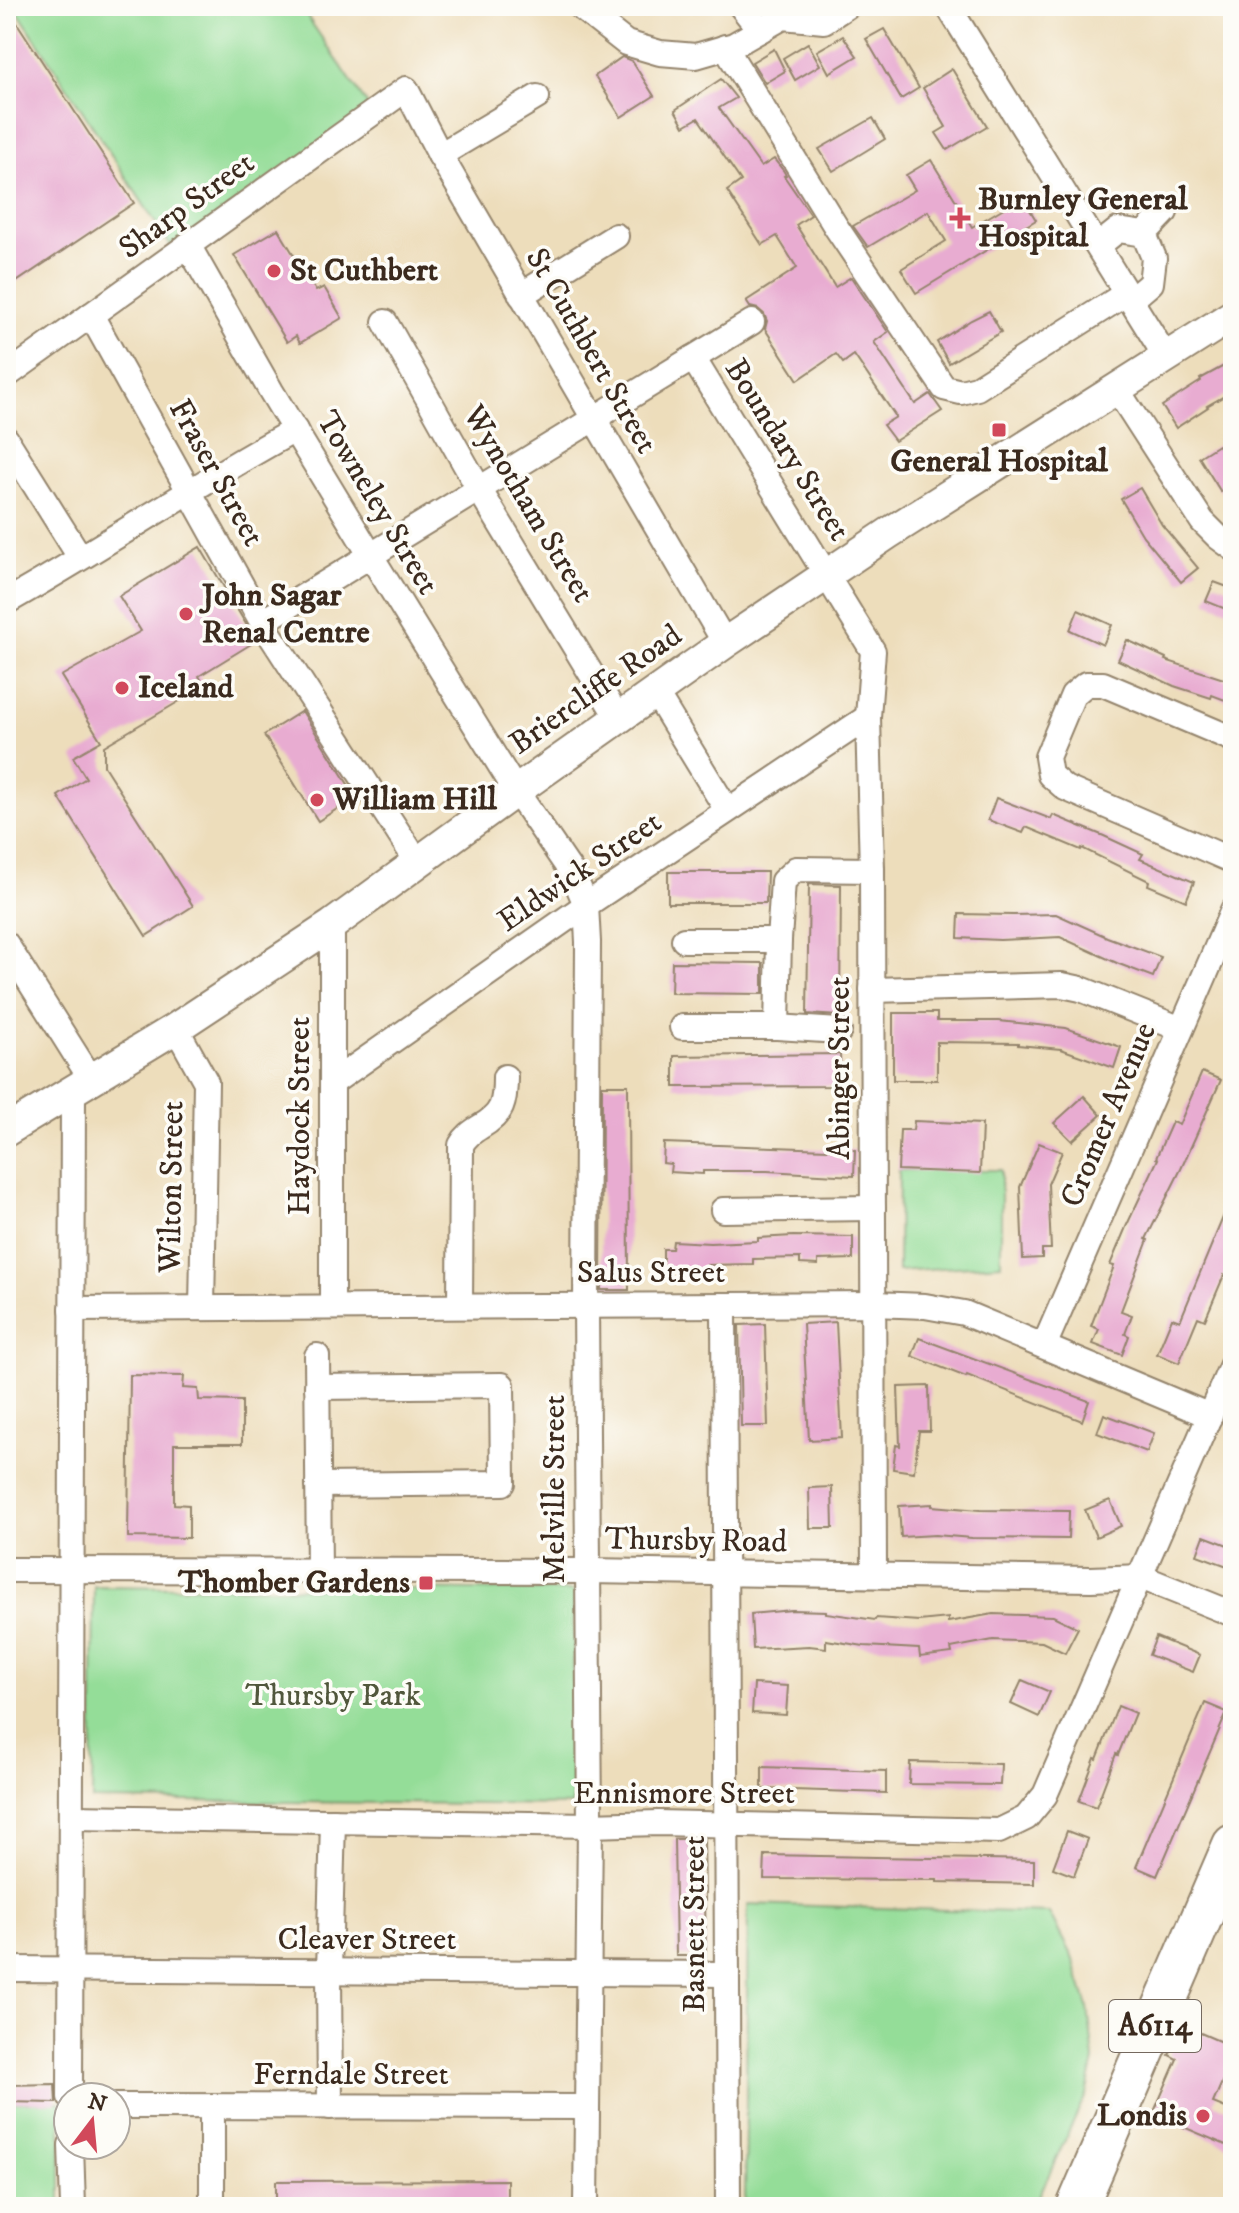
<svg xmlns="http://www.w3.org/2000/svg" width="1239" height="2213" font-family="'IM FELL DW Pica',serif">
  <style>
    .green { fill: #94dd98; stroke: #68845b; stroke-width: 2 }
    .building { fill: #e8acd1 }
    .lines { fill: none; stroke-linecap: round; stroke-linejoin: round }
    .minor-casing { stroke: #94846c; stroke-width: 28 }
    .tertiary-casing { stroke: #94846c; stroke-width: 34 }
    .trunk-casing { stroke: #94846c; stroke-width: 44 }
    .minor { stroke: #fff; stroke-width: 24 }
    .tertiary { stroke: #fff; stroke-width: 30 }
    .trunk { stroke: #fff; stroke-width: 40 }
    .poi-dot { fill: #d1495b; stroke: #fdfcf7; stroke-width: 3 }
    .labels { text-anchor: middle; dominant-baseline: central; stroke-width: 7; stroke-linejoin: round; paint-order: stroke }
    .shield { fill: #fdfcf7; stroke: #75695f; stroke-width: 2 }
    .shield-label { font-size: 30px; font-weight: bold; fill: #3b2a1e }
    .poi-label { font-size: 32px; font-weight: bold; fill: #3b2a1e; stroke: #fdfcf7; text-anchor: start }
    .street-label { font-size: 32px; fill: #3b2a1e; stroke: #fdfcf7 }
    .park-label { font-size: 32px; fill: #51573c; stroke: #fdfcf7 }
  </style>
  <rect width="100%" height="100%" fill="#fdfcf7"/>
  <filter id="ink" filterUnits="userSpaceOnUse"><feTurbulence type="fractalNoise" baseFrequency=".0125" numOctaves="2"/><feDisplacementMap in="SourceGraphic" scale="16" xChannelSelector="R" yChannelSelector="G"/><feConvolveMatrix kernelMatrix="1 2 1 2 8 2 1 2 1" color-interpolation-filters="sRGB"/></filter>
  <filter id="wash" filterUnits="userSpaceOnUse"><feTurbulence type="fractalNoise" baseFrequency=".006" numOctaves="4" result="noise"/><feDisplacementMap in="SourceGraphic" scale="32" xChannelSelector="R" yChannelSelector="G"/><feGaussianBlur stdDeviation="1.8" result="paint"/><feColorMatrix in="noise" values="0 0 0 0 0 0 0 0 0 0 0 0 0 0 0 0 0 1.4 0 .05"/><feComposite in="paint" operator="in"/></filter>
  <g filter="url(#wash)">
    <rect width="100%" height="100%" fill="#edddbb"/>
    <!-- green -->
    <g class="green">
      <polygon points="14,6 300,6 373,113 176,254"/>
      <polygon points="899,1170 1001,1170 1001,1264 898,1271"/>
      <polygon points="94,1586 574,1591 572,1805 92,1800"/>
      <polygon points="748,1904 1049,1913 1072,1957 1088,2007 1094,2060 1086,2095 1034,2207 745,2207"/>
      <rect x="6" y="2102" width="55" height="105"/>
    </g>
    <g id="blocks">
      <!-- building -->
      <g class="building">
        <polygon points="6,6 134,203 6,289"/>
        <polygon points="884,29 919,88 901,99 866,39"/>
        <polygon points="843,36 857,56 829,73 817,51"/>
        <polygon points="808,43 820,65 795,80 783,58"/>
        <polygon points="774,49 785,71 765,83 752,62"/>
        <polygon points="622,57 632,61 654,96 621,117 595,76"/>
        <polygon points="952,69 987,126 947,150 936,133 946,127 923,88"/>
        <polygon points="721,79 736,98 719,108 761,167 774,159 783,170 786,175 784,176 811,215 796,225 835,287 851,277 888,332 874,342 915,404 930,394 942,411 895,441 883,425 896,417 854,355 843,363 836,354 798,380 765,329 767,321 764,314 758,309 750,307 746,301 797,268 777,236 762,245 727,191 741,181 698,118 684,126 675,110"/>
        <polygon points="873,118 885,139 833,171 819,149"/>
        <polygon points="931,160 972,227 1022,197 1036,220 916,293 901,269 946,241 928,211 868,247 853,226 915,190 906,175"/>
        <polygon points="278,229 316,291 324,287 342,318 300,343 296,336 287,342 234,255"/>
        <polygon points="989,311 1001,332 949,363 937,342 971,320"/>
        <polygon points="1233,361 1233,391 1207,406 1208,407 1176,428 1162,406 1201,381 1200,379"/>
        <polygon points="1218,445 1233,468 1233,484 1221,492 1199,457"/>
        <polygon points="1140,488 1162,525 1198,568 1181,582 1143,536 1121,499"/>
        <polygon points="200,547 256,641 199,676 205,686 104,746 104,766 193,906 146,936 58,796 86,778 73,757 101,741 61,676 141,631 119,596"/>
        <polygon points="1214,582 1233,589 1233,612 1206,601"/>
        <polygon points="1078,610 1112,625 1103,645 1070,630"/>
        <polygon points="1127,640 1166,658 1165,660 1233,682 1233,703 1212,695 1211,698 1174,686 1118,660"/>
        <polygon points="302,711 356,797 318,821 264,735"/>
        <polygon points="996,798 1051,819 1053,815 1104,836 1143,854 1140,859 1194,882 1186,901 1148,885 1149,881 1082,848 1081,850 1026,827 1023,833 988,820"/>
        <polygon points="668,872 767,872 766,903 668,903"/>
        <polygon points="809,884 841,885 840,1016 807,1014"/>
        <polygon points="959,914 1013,915 1056,914 1107,937 1161,957 1153,977 1119,964 1060,937 1000,940 958,938"/>
        <polygon points="672,962 763,963 763,994 671,993"/>
        <polygon points="893,1013 937,1013 937,1021 999,1021 1066,1028 1121,1047 1114,1068 1061,1049 1018,1045 1018,1043 937,1042 937,1080 893,1080"/>
        <polygon points="840,1054 841,1086 674,1087 674,1056"/>
        <polygon points="1202,1072 1221,1080 1181,1169 1146,1239 1148,1240 1121,1311 1132,1315 1125,1334 1129,1336 1122,1355 1093,1344 1099,1329 1091,1326 1114,1266 1110,1265 1126,1227 1158,1159 1156,1158 1172,1122 1179,1125"/>
        <polygon points="602,1085 628,1085 629,1290 601,1290"/>
        <polygon points="1084,1096 1101,1115 1072,1141 1054,1123"/>
        <polygon points="914,1121 982,1124 980,1173 898,1170 900,1130 913,1130"/>
        <polygon points="664,1143 855,1150 854,1176 767,1171 703,1171 703,1174 670,1172 671,1164 663,1163"/>
        <polygon points="1039,1143 1062,1152 1048,1184 1051,1249 1042,1249 1042,1258 1023,1259 1020,1187"/>
        <polygon points="1231,1198 1233,1198 1233,1261 1226,1276 1224,1275 1205,1320 1198,1317 1179,1363 1157,1354 1172,1318 1180,1321"/>
        <polygon points="793,1236 853,1237 853,1259 818,1260 818,1265 800,1264 800,1258 753,1259 753,1264 707,1265 707,1269 663,1267 663,1249 672,1249 673,1241 710,1243 758,1241 758,1238"/>
        <polygon points="836,1322 842,1438 809,1440 803,1324"/>
        <polygon points="765,1324 768,1426 741,1426 739,1325"/>
        <polygon points="919,1338 1089,1401 1082,1421 967,1375 966,1377 912,1356"/>
        <polygon points="130,1375 184,1376 183,1388 198,1389 199,1400 242,1401 242,1444 174,1444 174,1504 189,1505 189,1538 128,1537"/>
        <polygon points="929,1386 930,1431 919,1431 914,1472 893,1469 896,1445 900,1446 898,1387"/>
        <polygon points="1104,1414 1154,1433 1147,1452 1097,1433"/>
        <polygon points="832,1487 833,1528 810,1528 809,1488"/>
        <polygon points="1110,1500 1121,1526 1096,1537 1085,1510"/>
        <polygon points="932,1504 932,1506 980,1510 1069,1511 1068,1539 972,1538 935,1535 901,1537 899,1506"/>
        <polygon points="1204,1536 1233,1547 1233,1568 1197,1555"/>
        <polygon points="792,1610 826,1611 826,1613 875,1620 876,1618 919,1621 948,1618 948,1622 993,1614 1053,1616 1078,1628 1065,1653 1042,1642 993,1640 951,1648 952,1653 920,1657 919,1649 864,1646 826,1640 826,1648 809,1646 753,1649 751,1614"/>
        <polygon points="1156,1637 1200,1655 1193,1672 1149,1655"/>
        <polygon points="1022,1680 1050,1692 1039,1717 1011,1704"/>
        <polygon points="754,1684 788,1686 786,1715 752,1713"/>
        <polygon points="1205,1703 1227,1712 1157,1876 1136,1867"/>
        <polygon points="1118,1706 1135,1713 1118,1755 1116,1754 1096,1807 1079,1801 1095,1758 1097,1759"/>
        <polygon points="910,1762 1001,1764 1000,1785 909,1784"/>
        <polygon points="762,1767 886,1771 886,1793 762,1789"/>
        <polygon points="1067,1831 1088,1839 1074,1876 1053,1868"/>
        <polygon points="674,1839 704,1839 706,1956 676,1956"/>
        <polygon points="765,1855 1034,1860 1034,1884 937,1882 937,1880 764,1879"/>
        <polygon points="1182,2025 1233,2047 1233,2057 1213,2103 1233,2111 1233,2134 1228,2146 1153,2114 1177,2059 1169,2055"/>
        <polygon points="55,2084 56,2103 6,2102 6,2085"/>
        <polygon points="507,2180 507,2207 276,2207 276,2181"/>
      </g>
    </g>
  </g>
  <g filter="url(#ink)">
    <use href="#blocks" fill-opacity="0" stroke="#94846c" stroke-width="2"/>
    <g class="lines">
      <defs>
        <g id="minor">
          <polyline points="579,6 626,43 660,53 696,56 734,45 783,17 824,21 847,6"/>
          <polyline points="741,6 760,30"/>
          <polyline points="948,6 1166,357"/>
          <polyline points="725,47 836,227 944,388 961,392 977,388 1127,293"/>
          <polyline points="440,155 537,97"/>
          <polyline points="1144,234 1165,212"/>
          <polyline points="188,245 271,391 371,556 516,791 574,876 586,905 588,942 586,1306 590,1825 586,2207"/>
          <polyline points="1098,246 1118,230 1144,234 1154,258 1151,283 1131,300"/>
          <polyline points="521,295 616,236"/>
          <polyline points="91,315 262,622 418,863"/>
          <polyline points="385,322 479,489 618,718"/>
          <polyline points="693,358 873,651 868,717 872,870 874,1574"/>
          <polyline points="6,376 406,89 440,155 725,643"/>
          <polyline points="1116,388 1202,521 1218,537 1233,548"/>
          <polyline points="6,439 80,557"/>
          <path d="M6 602C104 547 197 483 295 430"/>
          <polyline points="262,622 752,322"/>
          <polyline points="655,692 727,810"/>
          <polyline points="1233,739 1103,684 1086,684 1073,695 1047,757 1050,775 1065,788 1233,861"/>
          <polyline points="684,940 779,940"/>
          <polyline points="6,944 91,1079"/>
          <polyline points="872,990 1062,985 1081,989 1181,1029"/>
          <polyline points="682,1027 777,1027"/>
          <polyline points="176,1028 206,1082 202,1308"/>
          <polyline points="839,1031 777,1027 779,940 783,881 796,869 872,870"/>
          <polyline points="332,1083 586,905 868,717"/>
          <polyline points="723,1210 873,1208"/>
          <polyline points="724,1305 728,2207"/>
          <path d="M460 1306 461 1145C466 1136 472 1132 480 1127 503 1114 505 1103 505 1077"/>
          <polyline points="332,1307 332,925"/>
          <polyline points="72,1309 874,1304 925,1306 964,1313 1210,1416"/>
          <polyline points="1044,1346 1233,910"/>
          <polyline points="317,1356 319,1571"/>
          <polyline points="317,1387 502,1385 503,1483 318,1485"/>
          <polyline points="6,1570 588,1571 1091,1579 1141,1577 1233,1614"/>
          <polyline points="71,1817 590,1825 658,1823 999,1831 1026,1818 1045,1795 1233,1362"/>
          <polyline points="6,1969 727,1974"/>
          <polyline points="70,2097 73,1090"/>
          <polyline points="116,2106 586,2107"/>
          <polyline points="330,2107 329,1971 333,1821"/>
          <polyline points="71,2145 73,2207"/>
          <polyline points="212,2207 212,2106"/>
        </g>
        <polyline id="tertiary" points="6,1131 176,1028 332,925 516,791 725,643 889,533 1233,315"/>
        <polyline id="trunk" points="1077,2207 1233,1845"/>
      </defs>
      <!-- minor casing -->
      <use href="#minor" class="minor-casing"/>
      <!-- tertiary casing -->
      <use href="#tertiary" class="tertiary-casing"/>
      <!-- trunk casing -->
      <use href="#trunk" class="trunk-casing"/>
      <!-- minor -->
      <use href="#minor" class="minor"/>
      <!-- tertiary -->
      <use href="#tertiary" class="tertiary"/>
      <!-- trunk -->
      <use href="#trunk" class="trunk"/>
    </g>
  </g>
  <!-- markers -->
  <g class="poi-dot">
    <path d="M956 206h8v8h8v8h-8v8h-8v-8h-8v-8h8z"/>
    <circle cx="274" cy="271" r="8"/>
    <rect x="991" y="422" width="16" height="16" rx="4"/>
    <circle cx="186" cy="614" r="8"/>
    <circle cx="122" cy="688" r="8"/>
    <circle cx="317" cy="800" r="8"/>
    <rect x="418" y="1575" width="16" height="16" rx="4"/>
    <circle cx="1203" cy="2116" r="8"/>
  </g>
  <g class="labels">
    <!-- shield labels -->
    <rect class="shield" x="1109" y="2000" width="92" height="52" rx="6"/>
    <g class="shield-label">
      <text x="1155" y="2026">A6114</text>
    </g>
    <!-- poi labels -->
    <g class="poi-label">
      <text x="978" y="200">Burnley General<tspan x="978" dy="37">Hospital</tspan></text>
      <text x="290" y="271">St Cuthbert</text>
      <text x="999" y="462" text-anchor="middle">General Hospital</text>
      <text x="202" y="596">John Sagar<tspan x="202" dy="37">Renal Centre</tspan></text>
      <text x="138" y="688">Iceland</text>
      <text x="333" y="800">William Hill</text>
      <text x="410" y="1583" text-anchor="end">Thomber Gardens</text>
      <text x="1187" y="2116" text-anchor="end">Londis</text>
    </g>
    <!-- street labels -->
    <g class="street-label">
      <text transform="translate(187 206) rotate(-36)">Sharp Street</text>
      <text transform="translate(591 351) rotate(60)">St Cuthbert Street</text>
      <text transform="translate(787 450) rotate(58)">Boundary Street</text>
      <text transform="translate(216 473) rotate(61)">Fraser Street</text>
      <text transform="translate(377 503) rotate(59)">Towneley Street</text>
      <text transform="translate(528 504) rotate(59)">Wynotham Street</text>
      <text transform="translate(596 690) rotate(-35)">Briercliffe Road</text>
      <text transform="translate(580 872) rotate(-34)">Eldwick Street</text>
      <text transform="translate(840 1068) rotate(-90)">Abinger Street</text>
      <text transform="translate(1109 1115) rotate(-67)">Cromer Avenue</text>
      <text transform="translate(300 1116) rotate(-90)">Haydock Street</text>
      <text transform="translate(172 1187) rotate(-89)">Wilton Street</text>
      <text x="651" y="1273">Salus Street</text>
      <text transform="translate(555 1489) rotate(-90)">Melville Street</text>
      <text transform="translate(696 1541) rotate(1)">Thursby Road</text>
      <text x="684" y="1794">Ennismore Street</text>
      <text transform="translate(695 1924) rotate(-90)">Basnett Street</text>
      <text x="367" y="1940">Cleaver Street</text>
      <text x="351" y="2075">Ferndale Street</text>
    </g>
    <!-- park labels -->
    <g class="park-label">
      <text x="333" y="1696">Thursby Park</text>
    </g>
  </g>
  <!-- margin -->
  <rect width="1239" height="2213" fill="none" stroke="#fdfcf7" stroke-width="32"/>
  <!-- north arrow -->
  <g transform="translate(92 2121) rotate(16)"><circle r="38" fill="#fdfcf7" stroke="#afa8a0" stroke-width="2"/>
  <path d="M0-6L14 30L0 20L-14 30Z" fill="#d1495b"/>
  <text y="-12" font-size="22" font-weight="bold" text-anchor="middle" fill="#3b2a1e">N</text>
  </g>
</svg>
